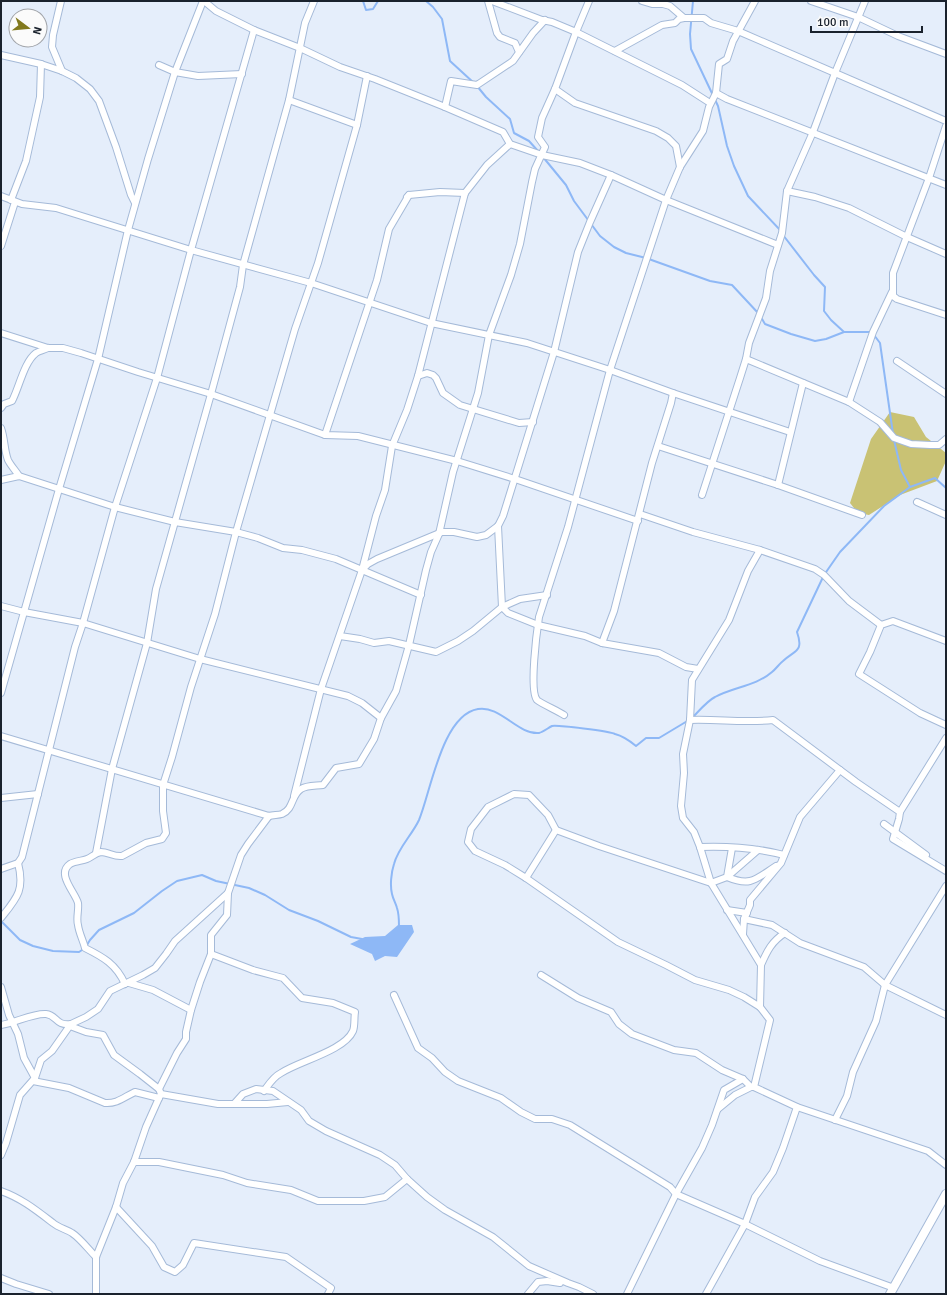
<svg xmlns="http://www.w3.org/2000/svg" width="947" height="1295" font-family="Signika,sans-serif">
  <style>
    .forest { fill: #c9c274 }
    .water { fill: #8eb8f6 }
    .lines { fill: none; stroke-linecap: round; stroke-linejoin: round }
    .stream { stroke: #8eb8f6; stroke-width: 2 }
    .minor-casing { stroke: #a5bad8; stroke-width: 8 }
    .tertiary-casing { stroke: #a5bad8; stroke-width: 10 }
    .minor { stroke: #fff; stroke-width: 6 }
    .tertiary { stroke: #fff; stroke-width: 8 }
  </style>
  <rect width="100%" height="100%" fill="#e5eefb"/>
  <!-- forest -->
  <polygon class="forest" points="890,412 914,417 926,437 946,453 946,461 937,481 900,495 869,515 858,513 850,503 871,439"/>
  <!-- water -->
  <polygon class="water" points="398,925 412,925 414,932 397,957 385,956 375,961 372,954 350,944 365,937 385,936"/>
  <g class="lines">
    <!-- stream -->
    <g class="stream">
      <polyline points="363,1 366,10 373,9 378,1"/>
      <polyline points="426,1 433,7 442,19 450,61 474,83"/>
      <polyline points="693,1 690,34 691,49 718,106 727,146 734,166 748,196 781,231"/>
      <polyline points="477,86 486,97 510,119 514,133 529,141 538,151"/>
      <polyline points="543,157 566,185 574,201 600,236 614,247 626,253 646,258 710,281 732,285 759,314 765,324 791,334 815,341 826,339 844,332 872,332"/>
      <polyline points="783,235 814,275 825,287 824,311 831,320 844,332"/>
      <polyline points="874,335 880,343 893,434"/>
      <polyline points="894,440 901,470 910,487"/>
      <path d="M692 718C699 711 707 701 715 697 733 687 756 686 772 672 776 669 779 664 783 661 795 650 804 652 797 632L824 575 840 552 884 506 910 487 935 478 946 488"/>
      <polyline points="1,921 20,940 33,946 53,951 79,952 85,948 90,940 99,930 134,913 162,891 177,881 202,875 216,881 249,888 265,895 289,910 318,921 351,937 362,939"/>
      <path d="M399 926C399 921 399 914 397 908 396 904 393 899 392 894 390 886 391 873 394 864 398 848 412 835 419 820 431 791 442 715 478 709 500 705 518 735 539 733 543 732 548 728 552 726 558 725 609 731 615 734 623 736 630 741 636 746L646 738H659L689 720"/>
    </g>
    <defs>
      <g id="minor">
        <polyline points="61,1 53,35 52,47 62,71"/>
        <polyline points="204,1 216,11 254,30 300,48 340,67 375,79 445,107 503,132 510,144 542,155 580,163 611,175 666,200 778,245"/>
        <polyline points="488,1 497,33 500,37 515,43 519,52"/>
        <polyline points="492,1 542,20 552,22 576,32 682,85 710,103"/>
        <polyline points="642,1 652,4 663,4 670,6 684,18 704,18 711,23 738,31 946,121"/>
        <polyline points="811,1 858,17 898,36 946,54"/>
        <polyline points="615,51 662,25 675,23 679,19 684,18"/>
        <polyline points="1,55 41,64 62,71 76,78 90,89 99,101 116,147 131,195 135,203"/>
        <polyline points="159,65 175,72 198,76 242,74"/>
        <polyline points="555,89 575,103 656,131 668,138 676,146 680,167"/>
        <polyline points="716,93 727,99 946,185"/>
        <polyline points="289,100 357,125"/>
        <polyline points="445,107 451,81 477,85 513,61 533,33 545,20"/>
        <polyline points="946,126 929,178 893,273 893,296 897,299 946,315"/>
        <polyline points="787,191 815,197 849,208 907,237 946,254"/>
        <polyline points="1,196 22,204 56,208 191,250 311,283 431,323 527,343 610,370 673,393 790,432"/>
        <polyline points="407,197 409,195 440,192 465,193"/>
        <polyline points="11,200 26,161 40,97 41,64"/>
        <polyline points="1,246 15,202"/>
        <polyline points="1,333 48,348 63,348 81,353 138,372 211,394 325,435 358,436 457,461 515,479 638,521"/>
        <polyline points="746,359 849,402 880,422 894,438 911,444 930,445 939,445 946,439"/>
        <polyline points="897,361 946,394"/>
        <polyline points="418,376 427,373 433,375 436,378 443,393 460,405 519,423 533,422"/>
        <polyline points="849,402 873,332 892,292"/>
        <path d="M1 408 4 404 12 401C19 388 24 362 36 353 39 351 44 350 48 348"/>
        <path d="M1 428C5 439 4 450 8 460 11 466 16 471 19 476"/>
        <polyline points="325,435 377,280 389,229 409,195"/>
        <polyline points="658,446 778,485 862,515"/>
        <polyline points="1,480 19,476 115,507 175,522 236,532 258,538 283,548 302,550 336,559 421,595"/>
        <polyline points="778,485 803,383"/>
        <polyline points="702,495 740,378 746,359 749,343 766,298 770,271 782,233 787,191 813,132 835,73 865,1"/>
        <polyline points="917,502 946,515"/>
        <polyline points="640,514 693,532 760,550 815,569 824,575 849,601 881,625"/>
        <polyline points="498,526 502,607 508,613 538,625 585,636 602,643 659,653 686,667 698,669"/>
        <polyline points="362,570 368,564 377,559 442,532 454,532 477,537 486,535 498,526 503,516 554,352 578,252 590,222 611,175"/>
        <polyline points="1,606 24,612 83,623 200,659 348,696 362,703 381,718"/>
        <polyline points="340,636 360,639 374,643 389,641 436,652 458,641 473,631 502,607 520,599 547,595"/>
        <polyline points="946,641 893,621 881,625 870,652 859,674 920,713 946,725"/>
        <polyline points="602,643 614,611 652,463 671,403 673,393"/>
        <polyline points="1,693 59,489 98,359 128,230 148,159 175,72 203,1"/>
        <path d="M564 715C558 711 542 704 537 700 529 691 537 630 539 617L568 527 610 370 666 200 680 167 703 131 709 107 716 93 719 64 727 59 733 41 755 1"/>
        <path d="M690 720C718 719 745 723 773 720L856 782 900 812 899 819 893 839 946 871"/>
        <path d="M1 736 269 816C273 815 279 815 282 814 294 809 291 795 301 789 307 785 316 786 323 785L336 768 359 764 374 739 381 718 396 691 409 645 426 570 431 552 439 534 453 472 478 393 489 335 511 275 520 244 532 182 535 169 545 147 538 137 542 118 555 89 576 32 589 1"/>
        <polyline points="294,796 321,689 362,570 376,516 385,490 392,446 407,410 418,376 465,193 487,165 510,144"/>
        <polyline points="1,798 38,794"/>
        <polyline points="900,812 946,738"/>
        <polyline points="884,824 926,855"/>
        <polyline points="556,830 548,815 529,795 514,794 488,807 471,829 468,842 475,851 505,865 526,878 618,942 666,965 695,980 729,990 744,997 760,1007"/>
        <path d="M700 847C728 846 757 848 784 855"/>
        <path d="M732 848 727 877C751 887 756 879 776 866"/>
        <polyline points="758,850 727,877 711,883 700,847 694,832 683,818 681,806 684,773 683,754 690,720 692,680 729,620 748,571 760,550"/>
        <polyline points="96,853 112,769 147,643 156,589 211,394 240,287 243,265 289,100 305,23 314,1"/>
        <polyline points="1,869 18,863 22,857 75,647 83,623 115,507 157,378 191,250 254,30"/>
        <polyline points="526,878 556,830 599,846 711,883 761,965 760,1007 770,1020 754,1087 797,1107 928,1151 946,1165"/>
        <polyline points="727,910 747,913 744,919 772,925 800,943 864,967 885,985 946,1015"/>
        <path d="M1 918C17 898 25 890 18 863"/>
        <polyline points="743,934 744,919 750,905 750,900 781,863 800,817 840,770"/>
        <path d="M211 954 253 970 283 978 302 998 333 1003 355 1012C354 1018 355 1026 353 1031 344 1051 299 1061 281 1073 273 1077 269 1084 264 1091"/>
        <path d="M761 965C767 951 772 941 785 933"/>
        <polyline points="541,975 578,998 611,1012 619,1024 632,1034 674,1050 696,1053 722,1070 743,1079 751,1087 754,1087"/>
        <polyline points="129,983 153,990 191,1010"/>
        <path d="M125 984C116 964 103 957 85 948 83 940 79 933 78 925 76 918 79 910 78 903 75 892 56 874 70 864 75 861 82 861 87 859 92 857 95 853 101 852 108 852 114 857 122 856L146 843 162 839 166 833 163 811V785L172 757 191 687 215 614 236 532 295 329 318 263 357 125 367 76"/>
        <polyline points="1,987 9,1015 18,1034 24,1058 35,1078"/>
        <polyline points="394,995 418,1048 432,1058 445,1072 458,1081 501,1098 521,1112 535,1119 552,1119 570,1125 670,1187 676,1194 745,1224 820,1261 894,1288"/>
        <path d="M1 1025C15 1023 33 1013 46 1014 57 1015 55 1026 71 1024"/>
        <polyline points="70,1026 86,1032 103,1035 114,1055 140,1074 159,1089"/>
        <path d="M33 1081 69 1088 105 1103C117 1104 124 1097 135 1092L159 1098"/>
        <polyline points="161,1094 218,1104 234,1104 243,1094 256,1089 273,1091 301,1110 309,1121 326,1131 380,1155 395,1165 407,1179 427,1197 445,1210 493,1237 529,1266 568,1283 579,1287 593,1294"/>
        <polyline points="234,1104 267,1104 288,1102"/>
        <polyline points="718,1109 735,1095 751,1087"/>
        <polyline points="835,1120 847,1096 853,1072 876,1021 885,985 946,886"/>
        <polyline points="1,1155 6,1143 20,1095 35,1078 41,1060 52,1051 71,1024 86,1017 98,1009 110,991 143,975 155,968 166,954 175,941 228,893 241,855 248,844 269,816"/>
        <polyline points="134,1162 159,1162 223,1175 247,1183 291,1190 318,1201 364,1201 385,1197 407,1179"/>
        <path d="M1 1191C21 1198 36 1210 53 1223 59 1228 66 1229 72 1233 80 1238 89 1250 96 1257"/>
        <polyline points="116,1207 152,1246 164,1267 175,1272 183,1265 194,1243 286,1257 331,1288 328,1294"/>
        <polyline points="1,1278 16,1284 49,1294"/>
        <polyline points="96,1294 96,1257 116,1207 123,1183 134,1162 146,1127 159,1098 161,1094 159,1089 177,1053 186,1039 186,1032 191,1010 200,982 211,954 211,935 227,915 228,893"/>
        <polyline points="528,1294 538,1282 547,1281 560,1283"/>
        <polyline points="627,1294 676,1194 702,1148 712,1125 724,1090 743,1079"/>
        <polyline points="706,1294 745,1224 755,1197 773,1172 783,1148 797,1107"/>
      </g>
      <polyline id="tertiary" points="890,1294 946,1194"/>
    </defs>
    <!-- minor casing -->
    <use href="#minor" class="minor-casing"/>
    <!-- tertiary casing -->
    <use href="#tertiary" class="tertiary-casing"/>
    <!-- minor -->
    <use href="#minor" class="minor"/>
    <!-- tertiary -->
    <use href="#tertiary" class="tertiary"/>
  </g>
  <!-- border -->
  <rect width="947" height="1295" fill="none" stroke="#1a222d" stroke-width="4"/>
  <!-- north arrow -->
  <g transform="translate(28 28) rotate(106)"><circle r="19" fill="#fbfbfb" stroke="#a1a4a9"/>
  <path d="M0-3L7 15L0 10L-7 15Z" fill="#82791e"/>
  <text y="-6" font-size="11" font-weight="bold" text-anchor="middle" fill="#1a222d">N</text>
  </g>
  <!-- scale -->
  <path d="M811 26v6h111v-6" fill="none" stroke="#1a222d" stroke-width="2"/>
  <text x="817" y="26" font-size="12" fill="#1a222d" stroke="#fbfbfb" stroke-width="3" paint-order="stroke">100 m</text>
</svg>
